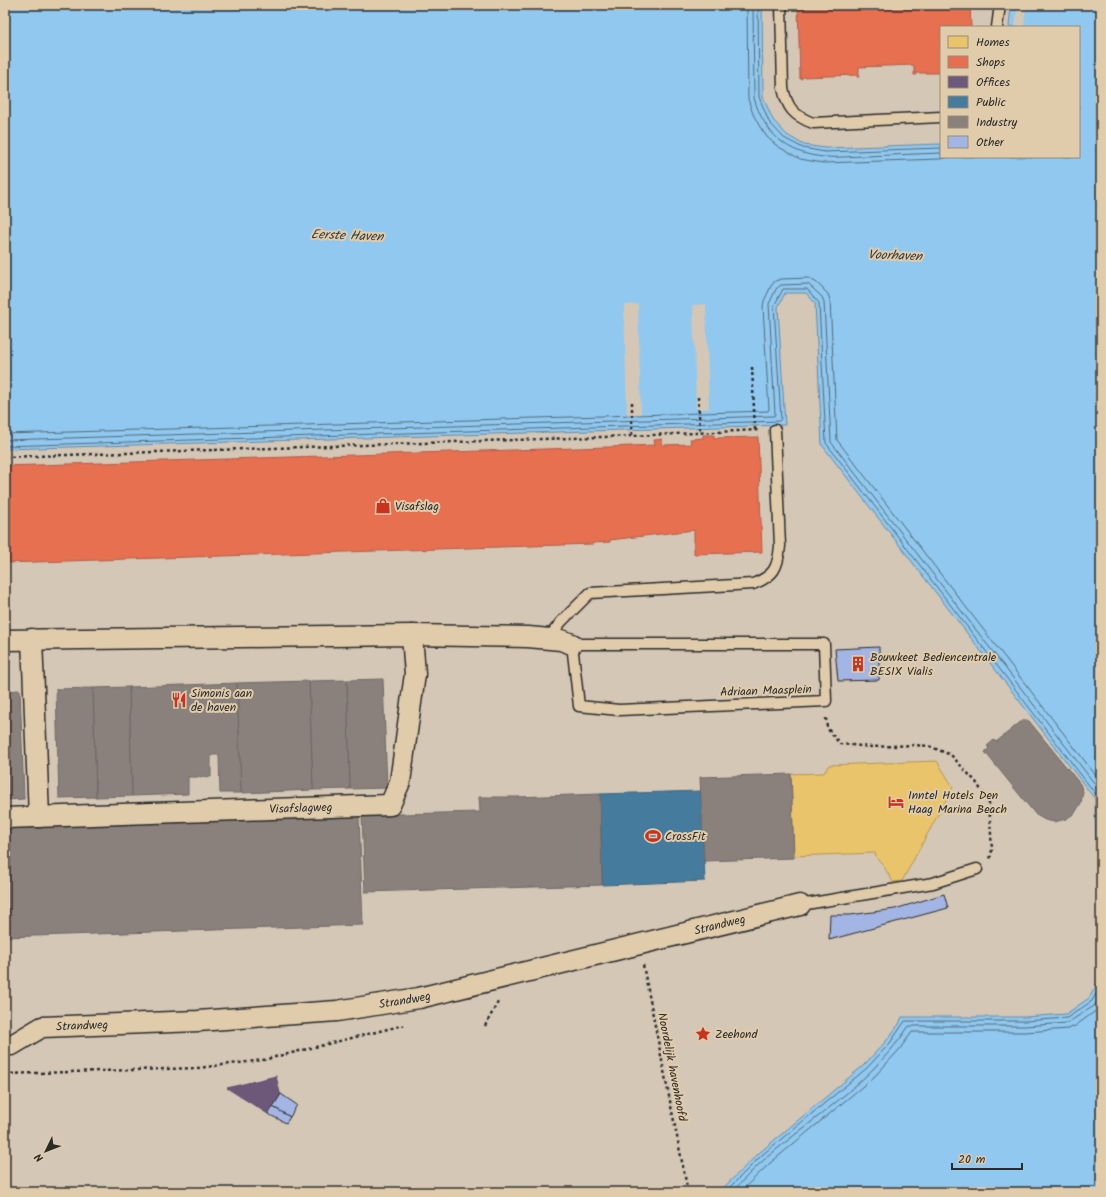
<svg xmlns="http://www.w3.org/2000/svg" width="1106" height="1197" font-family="Kalam,sans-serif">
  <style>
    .water { fill: #90c8ef; stroke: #6889a1 }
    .pier { fill: #d4c7b6 }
    .homes { fill: #e9c46a; stroke: #b09657 }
    .shops { fill: #e76f51; stroke: #af5b46 }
    .offices { fill: #6d597a; stroke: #594b62 }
    .public { fill: #457b9d; stroke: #3d637b }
    .industry { fill: #8a817c; stroke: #6e6764 }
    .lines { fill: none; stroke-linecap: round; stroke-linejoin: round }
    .shore { stroke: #536a79; stroke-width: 1 }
    .building { fill: #a3b5e4; stroke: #2b2b2b }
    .lane-casing { stroke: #2b2b2b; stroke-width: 13 }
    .street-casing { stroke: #2b2b2b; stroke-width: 23 }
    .path { stroke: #2b2b2b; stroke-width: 2.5; stroke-dasharray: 3 3; stroke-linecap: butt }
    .lane { stroke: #e0ccab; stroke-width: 10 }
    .street { stroke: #e0ccab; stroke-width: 20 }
    .labels { text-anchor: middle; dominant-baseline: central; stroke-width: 4; stroke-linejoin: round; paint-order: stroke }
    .poi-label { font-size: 12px; fill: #2b2b2b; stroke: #e0ccab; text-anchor: start }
    .street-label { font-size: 12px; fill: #2b2b2b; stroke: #e0ccab }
    .water-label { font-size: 13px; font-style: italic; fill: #353b3f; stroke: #e0ccab }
  </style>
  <rect width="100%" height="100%" fill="#d4c7b6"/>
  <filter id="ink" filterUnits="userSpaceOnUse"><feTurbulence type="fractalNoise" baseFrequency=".025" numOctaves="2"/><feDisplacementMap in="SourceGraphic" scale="8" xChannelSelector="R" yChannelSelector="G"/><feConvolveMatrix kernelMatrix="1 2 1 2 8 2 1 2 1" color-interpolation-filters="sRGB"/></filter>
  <g filter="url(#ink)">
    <!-- water -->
    <g class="water">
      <polygon points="5,5 762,5 763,97 773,120 787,135 804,145 825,148 941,144 941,157 1079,157 1079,27 1009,27 1011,5 1101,5 1101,946 1096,869 1095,799 822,445 815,303 806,293 785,293 778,307 785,425 5,449"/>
      <polygon points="1101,960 1101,1192 719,1192 759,1153 864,1065 887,1040 899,1024 902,1017 1025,1017 1066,1014 1089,998 1101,978"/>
    </g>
    <!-- pier -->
    <g class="pier">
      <polygon points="1018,5 1026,5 1024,27 1015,27"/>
      <polygon points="638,304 641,414 627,415 624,305"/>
      <polygon points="706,304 709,409 696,409 693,305"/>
    </g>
    <!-- homes -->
    <polygon class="homes" points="937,761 953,787 902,881 893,882 881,862 877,859 875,853 794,856 791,774 824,773 829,765"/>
    <!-- shops -->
    <g class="shops">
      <polygon points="798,5 970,5 971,27 941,27 941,73 916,73 916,75 914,75 914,65 859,67 859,77 857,77 857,75 802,77 802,79 800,79"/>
      <polygon points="703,435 714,435 714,438 758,437 762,552 694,554 694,530 610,540 610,542 593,543 593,544 5,563 5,466 608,447 655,445 654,440 662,439 662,445 691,444 690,439 703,438"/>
    </g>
    <!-- offices -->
    <polygon class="offices" points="276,1076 280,1093 281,1094 268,1114 227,1088"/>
    <!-- public -->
    <polygon class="public" points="701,791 705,881 602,885 600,794"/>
    <!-- industry -->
    <g class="industry">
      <polygon points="383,679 387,788 350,789 347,680"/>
      <polygon points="347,680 350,789 313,790 309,681"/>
      <polygon points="309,681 313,790 241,793 237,683"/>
      <polygon points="237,683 241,793 220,793 219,755 211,755 211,777 188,777 188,794 132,796 129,687"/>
      <polygon points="129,687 132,796 96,797 93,688"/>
      <polygon points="93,688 96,797 59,798 56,689"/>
      <polygon points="20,690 24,799 5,800 5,691"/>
      <polygon points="1023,720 1029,721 1080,784 1083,792 1081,803 1075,813 1066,819 1054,822 1045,820 1036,815 985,752 989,748 987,746 994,740 996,742"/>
      <polygon points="791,774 794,858 704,861 700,777"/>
      <polygon points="600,794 602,885 365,892 362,815 480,812 479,797 517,797"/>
      <polygon points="359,815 363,925 5,937 5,826"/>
    </g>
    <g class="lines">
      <!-- shore -->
      <g class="shore">
        <polyline points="747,5 748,99 753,114 760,127 767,137 777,146 800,159 823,163 940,159 948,157"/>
        <path d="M753 5 754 98C764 133 787 154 824 157 838 158 853 156 867 156 892 155 916 154 941 153"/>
        <polyline points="758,5 759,97 769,122 784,138 803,148 825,152 941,148"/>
        <polyline points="5,434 768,411 769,409 763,307 764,301 771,286 775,281 781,279 809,278 817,283 828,294 830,300 837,440 1101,782"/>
        <polyline points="5,440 774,416 775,414 769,304 776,289 781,285 808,284 822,297 824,302 831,442 1101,792"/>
        <polyline points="5,446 779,421 781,419 774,306 783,289 807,289 819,303 826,443 1098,797 1101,880"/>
        <polyline points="725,1192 762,1155 867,1068 890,1043 905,1021 1025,1021 1067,1018 1092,1001 1101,985"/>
        <path d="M732 1192C743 1181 754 1168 766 1158 815 1117 873 1080 909 1026H1025L1067 1023 1094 1006 1101 996"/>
        <polyline points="740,1192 769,1164 875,1076 899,1050 912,1032 1025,1032 1068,1029 1075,1026 1101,1007"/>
      </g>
    </g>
    <!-- building -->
    <g class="building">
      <polygon points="879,647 879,680 838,681 835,649"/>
      <polygon points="944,894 948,908 829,940 830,915 850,915 895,909"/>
      <polygon points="281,1094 297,1105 290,1117 273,1107"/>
      <polygon points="273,1107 290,1117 286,1123 268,1114"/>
    </g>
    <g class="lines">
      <defs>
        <g id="lane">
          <path d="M781 5 783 88C787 108 794 116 813 123L941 117"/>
          <polyline points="997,27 1000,5"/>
          <path d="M548 639 561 622 590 593 753 584C774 576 778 568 780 546L775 430"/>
          <polygon points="572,644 824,644 826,701 619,710 579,706"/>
          <polyline points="800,905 933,883 977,869"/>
        </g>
        <g id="street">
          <polyline points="32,639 39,817"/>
          <polyline points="5,640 412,635 528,637 561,640 572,644"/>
          <path id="s1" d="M5 818 390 805 400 782 415 674 412 635"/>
          <path id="s2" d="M5 1045H12L42 1027 198 1021 337 1011 419 998 800 905"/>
        </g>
      </defs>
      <!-- lane casing -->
      <use href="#lane" class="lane-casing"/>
      <!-- street casing -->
      <use href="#street" class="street-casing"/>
      <!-- path -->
      <g class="path">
        <polyline points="752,367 755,430"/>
        <polyline points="698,397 700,432"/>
        <polyline points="632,402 632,436"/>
        <polyline points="5,457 632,436 758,430"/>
        <polyline points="826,718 827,728 840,744 872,747 914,745 929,746 951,755 976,782 989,803 992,850 990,860"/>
        <polyline points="643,965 688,1192"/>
        <polyline points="485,1026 498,1002"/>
        <polyline points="5,1074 198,1068 263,1060 404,1025"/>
      </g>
      <!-- lane -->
      <use href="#lane" class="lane"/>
      <!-- street -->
      <use href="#street" class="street"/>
    </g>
  </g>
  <!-- icons -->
  <defs>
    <symbol id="shop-bare" viewBox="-9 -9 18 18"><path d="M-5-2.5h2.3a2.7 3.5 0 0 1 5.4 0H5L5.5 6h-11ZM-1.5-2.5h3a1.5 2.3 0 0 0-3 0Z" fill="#c8321e" stroke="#e0ccab" stroke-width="2.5" paint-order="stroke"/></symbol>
    <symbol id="building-bare" viewBox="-9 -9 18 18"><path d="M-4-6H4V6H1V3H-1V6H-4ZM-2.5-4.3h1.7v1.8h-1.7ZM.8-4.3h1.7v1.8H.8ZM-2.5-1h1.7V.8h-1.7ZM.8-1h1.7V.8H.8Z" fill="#c8321e" stroke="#e0ccab" stroke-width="2.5" paint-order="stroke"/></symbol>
    <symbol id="restaurant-bare" viewBox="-9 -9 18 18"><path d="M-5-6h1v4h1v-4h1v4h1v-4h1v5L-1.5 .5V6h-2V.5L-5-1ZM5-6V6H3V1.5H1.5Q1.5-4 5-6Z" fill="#c8321e" stroke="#e0ccab" stroke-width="2.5" paint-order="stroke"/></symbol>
    <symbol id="hotel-bare" viewBox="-9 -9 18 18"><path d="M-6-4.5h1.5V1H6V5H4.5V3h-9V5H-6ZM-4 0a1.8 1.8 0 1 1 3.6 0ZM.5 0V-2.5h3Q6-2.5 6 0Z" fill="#c8321e" stroke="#e0ccab" stroke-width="2.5" paint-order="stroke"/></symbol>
    <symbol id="stadium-bare" viewBox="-9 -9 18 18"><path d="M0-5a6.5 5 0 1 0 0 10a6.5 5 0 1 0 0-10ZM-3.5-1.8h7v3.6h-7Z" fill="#c8321e" stroke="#e0ccab" stroke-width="2.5" paint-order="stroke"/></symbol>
    <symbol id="sight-bare" viewBox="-9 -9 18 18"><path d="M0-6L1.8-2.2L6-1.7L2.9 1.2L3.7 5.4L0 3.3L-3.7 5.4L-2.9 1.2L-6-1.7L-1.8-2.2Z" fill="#c8321e" stroke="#e0ccab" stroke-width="2.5" paint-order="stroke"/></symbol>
  </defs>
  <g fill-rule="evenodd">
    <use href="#shop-bare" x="372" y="495" width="22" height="22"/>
    <use href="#building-bare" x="847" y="653" width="22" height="22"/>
    <use href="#restaurant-bare" x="168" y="689" width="22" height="22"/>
    <use href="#hotel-bare" x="885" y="791" width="22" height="22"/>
    <use href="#stadium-bare" x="642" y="825" width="22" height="22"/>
    <use href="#sight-bare" x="692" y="1023" width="22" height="22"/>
  </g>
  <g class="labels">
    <!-- poi labels -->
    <g class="poi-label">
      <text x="395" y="506">Visafslag</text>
      <text x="870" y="657">Bouwkeet Bediencentrale<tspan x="870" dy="14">BESIX Vialis</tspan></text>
      <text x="191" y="693">Simonis aan<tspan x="191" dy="14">de haven</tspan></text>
      <text x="908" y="795">Inntel Hotels Den<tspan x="908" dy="14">Haag Marina Beach</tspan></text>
      <text x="665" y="836">CrossFit</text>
      <text x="715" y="1034">Zeehond</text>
    </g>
    <!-- street labels -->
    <g class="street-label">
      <text transform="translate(766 691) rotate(-2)">Adriaan Maasplein</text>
      <text stroke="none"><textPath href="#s1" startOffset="296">Visafslagweg</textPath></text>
      <text stroke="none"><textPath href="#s2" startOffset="730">Strandweg</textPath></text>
      <text stroke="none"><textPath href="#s2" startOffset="406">Strandweg</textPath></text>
      <text stroke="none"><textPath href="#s2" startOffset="82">Strandweg</textPath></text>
      <text transform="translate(672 1067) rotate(79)">Noordelijk havenhoofd</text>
    </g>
    <!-- water labels -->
    <g class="water-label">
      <text transform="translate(347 236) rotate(2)">Eerste Haven</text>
      <text transform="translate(895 256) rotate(2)">Voorhaven</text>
    </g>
  </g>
  <!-- margin -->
  <rect width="1106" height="1197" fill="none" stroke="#e0ccab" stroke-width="20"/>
  <rect x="10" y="10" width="1086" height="1177" fill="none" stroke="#2b2b2b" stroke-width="1.5" filter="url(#ink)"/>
  <!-- legend -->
  <rect x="940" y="26" width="140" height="132" fill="#e0ccab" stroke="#988c78"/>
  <rect x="948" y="36" width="20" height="12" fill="#e9c46a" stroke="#988c78"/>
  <text x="976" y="46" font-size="12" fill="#2b2b2b">Homes</text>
  <rect x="948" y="56" width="20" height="12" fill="#e76f51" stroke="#988c78"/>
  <text x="976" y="66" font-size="12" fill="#2b2b2b">Shops</text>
  <rect x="948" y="76" width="20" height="12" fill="#6d597a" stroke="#988c78"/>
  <text x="976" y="86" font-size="12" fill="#2b2b2b">Offices</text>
  <rect x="948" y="96" width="20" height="12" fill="#457b9d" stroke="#988c78"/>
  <text x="976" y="106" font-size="12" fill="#2b2b2b">Public</text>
  <rect x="948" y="116" width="20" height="12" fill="#8a817c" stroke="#988c78"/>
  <text x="976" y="126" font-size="12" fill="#2b2b2b">Industry</text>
  <rect x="948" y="136" width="20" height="12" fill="#a3b5e4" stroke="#988c78"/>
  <text x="976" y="146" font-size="12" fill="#2b2b2b">Other</text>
  <!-- north arrow -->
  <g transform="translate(46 1151) rotate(227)" stroke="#e0ccab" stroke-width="3" paint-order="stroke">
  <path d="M0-3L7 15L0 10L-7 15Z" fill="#2b2b2b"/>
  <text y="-6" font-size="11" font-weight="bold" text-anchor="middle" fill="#2b2b2b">N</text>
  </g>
  <!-- scale -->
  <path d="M952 1163v6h70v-6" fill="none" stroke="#2b2b2b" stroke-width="2"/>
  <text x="958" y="1163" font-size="12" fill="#2b2b2b" stroke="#e0ccab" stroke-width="3" paint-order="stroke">20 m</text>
</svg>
